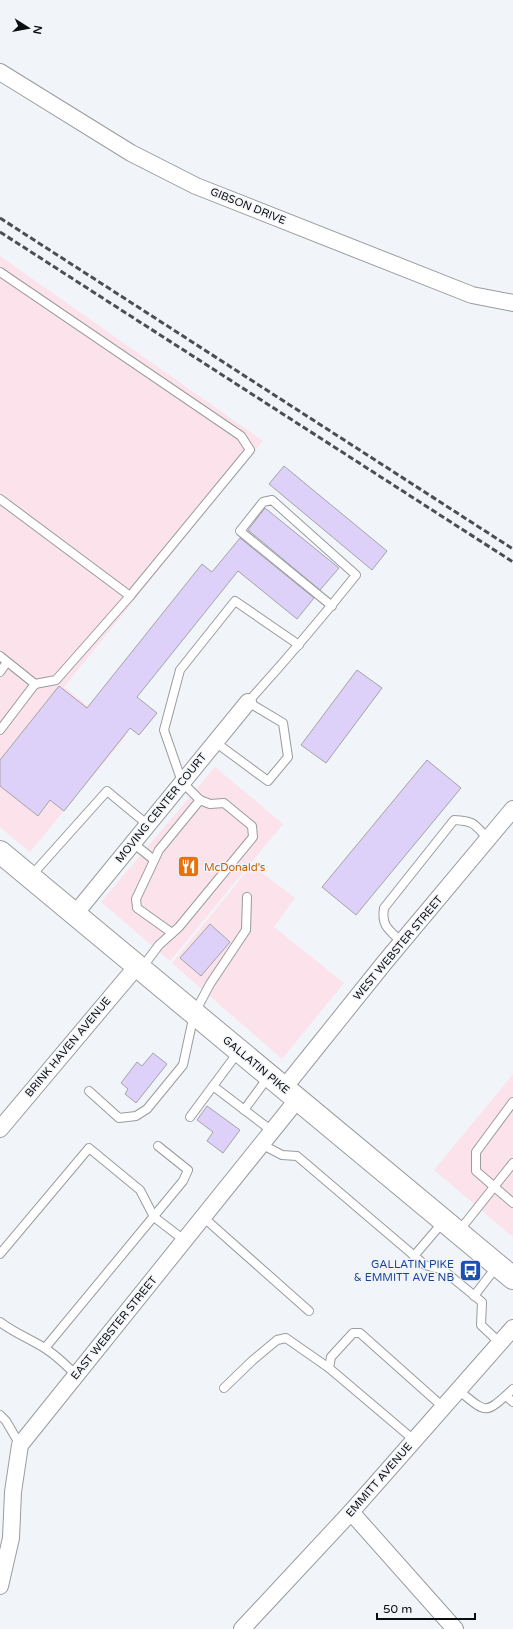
<svg xmlns="http://www.w3.org/2000/svg" width="513" height="1629" font-family="'Varela Round',sans-serif">
  <style>
    .commercial { fill: #fce2ea }
    .building { fill: #ded1f9; stroke: #a4a3a7 }
    .lines { fill: none; stroke-linecap: round; stroke-linejoin: round }
    .lane-casing { stroke: #999c9f; stroke-width: 10 }
    .street-casing { stroke: #999c9f; stroke-width: 18 }
    .primary-casing { stroke: #999c9f; stroke-width: 24 }
    .lane { stroke: #fff; stroke-width: 8 }
    .street { stroke: #fff; stroke-width: 16 }
    .primary { stroke: #fff; stroke-width: 22 }
    .rail { stroke: #4c4e4f; stroke-width: 3; stroke-dasharray: 6 3; stroke-linecap: butt }
    .labels { text-anchor: middle; dominant-baseline: central; stroke-width: 3; stroke-linejoin: round; paint-order: stroke }
    .street-label { font-size: 11px; fill: #0c0d0e; stroke: #f1f4f8 }
    .food-label { font-size: 11px; fill: #c56008; stroke: #f1f4f8; text-anchor: start }
    .transit-label { font-size: 11px; fill: #164399; stroke: #f1f4f8; text-anchor: end }
  </style>
  <rect width="100%" height="100%" fill="#f1f4f8"/>
  <!-- commercial -->
  <g class="commercial">
    <polygon points="0,256 263,441 64,687 126,736 30,852 0,827"/>
    <polygon points="215,767 283,824 170,961 101,902"/>
    <polygon points="252,865 295,898 274,927 344,983 282,1059 172,963"/>
    <polygon points="513,1074 513,1237 434,1170"/>
  </g>
  <!-- building -->
  <g class="building">
    <polygon points="284,466 387,551 372,570 269,484"/>
    <polygon points="265,508 339,568 320,590 248,530"/>
    <polygon points="240,538 314,598 297,619 238,571 137,697 157,713 139,735 130,728 64,811 50,800 38,816 0,786 0,760 59,686 87,708 202,564 212,572"/>
    <polygon points="357,670 382,688 326,763 301,745"/>
    <polygon points="427,760 461,788 356,915 322,887"/>
    <polygon points="210,924 230,942 201,976 180,958"/>
    <polygon points="153,1053 167,1064 136,1103 125,1094 128,1089 121,1083 137,1062 142,1066"/>
    <polygon points="207,1106 240,1130 223,1153 207,1141 213,1132 197,1120"/>
  </g>
  <g class="lines">
    <defs>
      <g id="lane">
        <polyline points="0,272 241,436 250,450 130,596"/>
        <polyline points="0,499 130,596 56,680 35,684"/>
        <polyline points="0,656 35,684 0,730"/>
        <polyline points="0,672 7,662"/>
        <path d="M215 742 268 781 288 757 283 723 248 702C285 661 321 619 356 575L272 500 263 502 240 531 332 606"/>
        <polyline points="133,843 154,860"/>
        <polyline points="31,876 107,791 148,825"/>
        <polyline points="172,933 137,908 136,899 159,850 200,800"/>
        <path d="M402 942C389 930 381 926 384 908L454 820C475 821 474 824 488 839"/>
        <polyline points="141,969 159,945 179,927 253,837 252,826 224,803 210,804 200,800 182,782 164,730 180,670 235,601 299,645"/>
        <polyline points="239,1051 213,1086 272,1131"/>
        <polyline points="89,1091 119,1118 136,1116 147,1109 183,1065 194,1014 210,984 246,930 247,897"/>
        <polyline points="513,1102 476,1152 476,1171 513,1203"/>
        <polyline points="244,1110 269,1076"/>
        <polyline points="190,1117 213,1086"/>
        <polyline points="261,1144 282,1155 297,1156 425,1265 443,1270 482,1302 481,1325 500,1343"/>
        <polyline points="203,1217 309,1311"/>
        <polyline points="459,1231 513,1163"/>
        <polyline points="0,1254 89,1148 140,1190 154,1217 184,1240"/>
        <polyline points="414,1256 443,1222"/>
        <polyline points="474,1296 497,1266"/>
        <path d="M0 1322C14 1333 31 1339 46 1349 57 1356 66 1365 76 1375"/>
        <polyline points="45,1348 183,1181 188,1170 158,1146"/>
        <polyline points="224,1388 253,1360 277,1340 286,1338 329,1368"/>
        <path d="M458 1390C488 1414 484 1415 513 1389"/>
        <polyline points="506,1396 513,1402"/>
        <polyline points="0,1415 6,1421 20,1445"/>
        <polyline points="414,1440 329,1368 331,1357 353,1333 360,1333 443,1407"/>
      </g>
      <g id="street">
        <polyline points="0,72 131,153 196,186 472,295 513,303"/>
        <polyline points="75,914 248,702"/>
        <polyline points="284,1088 385,962 513,809"/>
        <polyline points="0,1129 137,966"/>
        <polyline points="351,1512 455,1629"/>
        <polyline points="0,1586 11,1538 13,1492 20,1445 297,1100"/>
        <polyline points="242,1629 351,1512 513,1328"/>
      </g>
      <polyline id="primary" points="0,852 513,1278"/>
    </defs>
    <!-- lane casing -->
    <use href="#lane" class="lane-casing"/>
    <!-- street casing -->
    <use href="#street" class="street-casing"/>
    <!-- primary casing -->
    <use href="#primary" class="primary-casing"/>
    <!-- lane -->
    <use href="#lane" class="lane"/>
    <!-- street -->
    <use href="#street" class="street"/>
    <!-- primary -->
    <use href="#primary" class="primary"/>
    <!-- rail -->
    <g class="rail">
      <polyline points="0,218 513,549"/>
      <polyline points="0,232 513,562"/>
    </g>
  </g>
  <!-- icons -->
  <defs>
    <symbol id="restaurant-square" viewBox="-11 -11 22 22"><rect x="-9" y="-9" width="18" height="18" rx="4" fill="#e8710a" stroke="#f1f4f8"/><path d="M-5-6h1v4h1v-4h1v4h1v-4h1v5L-1.5 .5V6h-2V.5L-5-1ZM5-6V6H3V1.5H1.5Q1.5-4 5-6Z" fill="#fff"/></symbol>
    <symbol id="bus-square" viewBox="-11 -11 22 22"><rect x="-9" y="-9" width="18" height="18" rx="4" fill="#1a4fb4" stroke="#f1f4f8"/><path d="M-5-6H5V4H4V6H2V4H-2V6H-4V4H-5ZM-3.5-4V0h7V-4ZM-3.5 1.2v1.5H-2V1.2ZM2 1.2v1.5H3.5V1.2Z" fill="#fff"/></symbol>
  </defs>
  <g fill-rule="evenodd">
    <use href="#restaurant-square" x="176" y="854" width="25" height="25"/>
    <use href="#bus-square" x="458" y="1258" width="25" height="25"/>
  </g>
  <g class="labels">
    <!-- street labels -->
    <g class="street-label">
      <text transform="translate(248 206) rotate(22)">GIBSON DRIVE</text>
      <text transform="translate(161 808) rotate(-51)">MOVING CENTER COURT</text>
      <text transform="translate(398 948) rotate(-50)">WEST WEBSTER STREET</text>
      <text transform="translate(68 1047) rotate(-50)">BRINK HAVEN AVENUE</text>
      <text transform="translate(256 1065) rotate(40)">GALLATIN PIKE</text>
      <text transform="translate(114 1328) rotate(-51)">EAST WEBSTER STREET</text>
      <text transform="translate(379 1480) rotate(-49)">EMMITT AVENUE</text>
    </g>
    <!-- food labels -->
    <g class="food-label">
      <text x="204" y="867">McDonald's</text>
    </g>
    <!-- transit labels -->
    <g class="transit-label">
      <text x="454" y="1264">GALLATIN PIKE<tspan x="454" dy="13">&amp; EMMITT AVE NB</tspan></text>
    </g>
  </g>
  <!-- north arrow -->
  <g transform="translate(28 28) rotate(101)" stroke="#f1f4f8" stroke-width="3" paint-order="stroke">
  <path d="M0-3L7 15L0 10L-7 15Z" fill="#0c0d0e"/>
  <text y="-6" font-size="11" font-weight="bold" text-anchor="middle" fill="#0c0d0e">N</text>
  </g>
  <!-- scale -->
  <path d="M377 1613v6h98v-6" fill="none" stroke="#0c0d0e" stroke-width="2"/>
  <text x="383" y="1613" font-size="12" fill="#0c0d0e" stroke="#f1f4f8" stroke-width="3" paint-order="stroke">50 m</text>
</svg>
